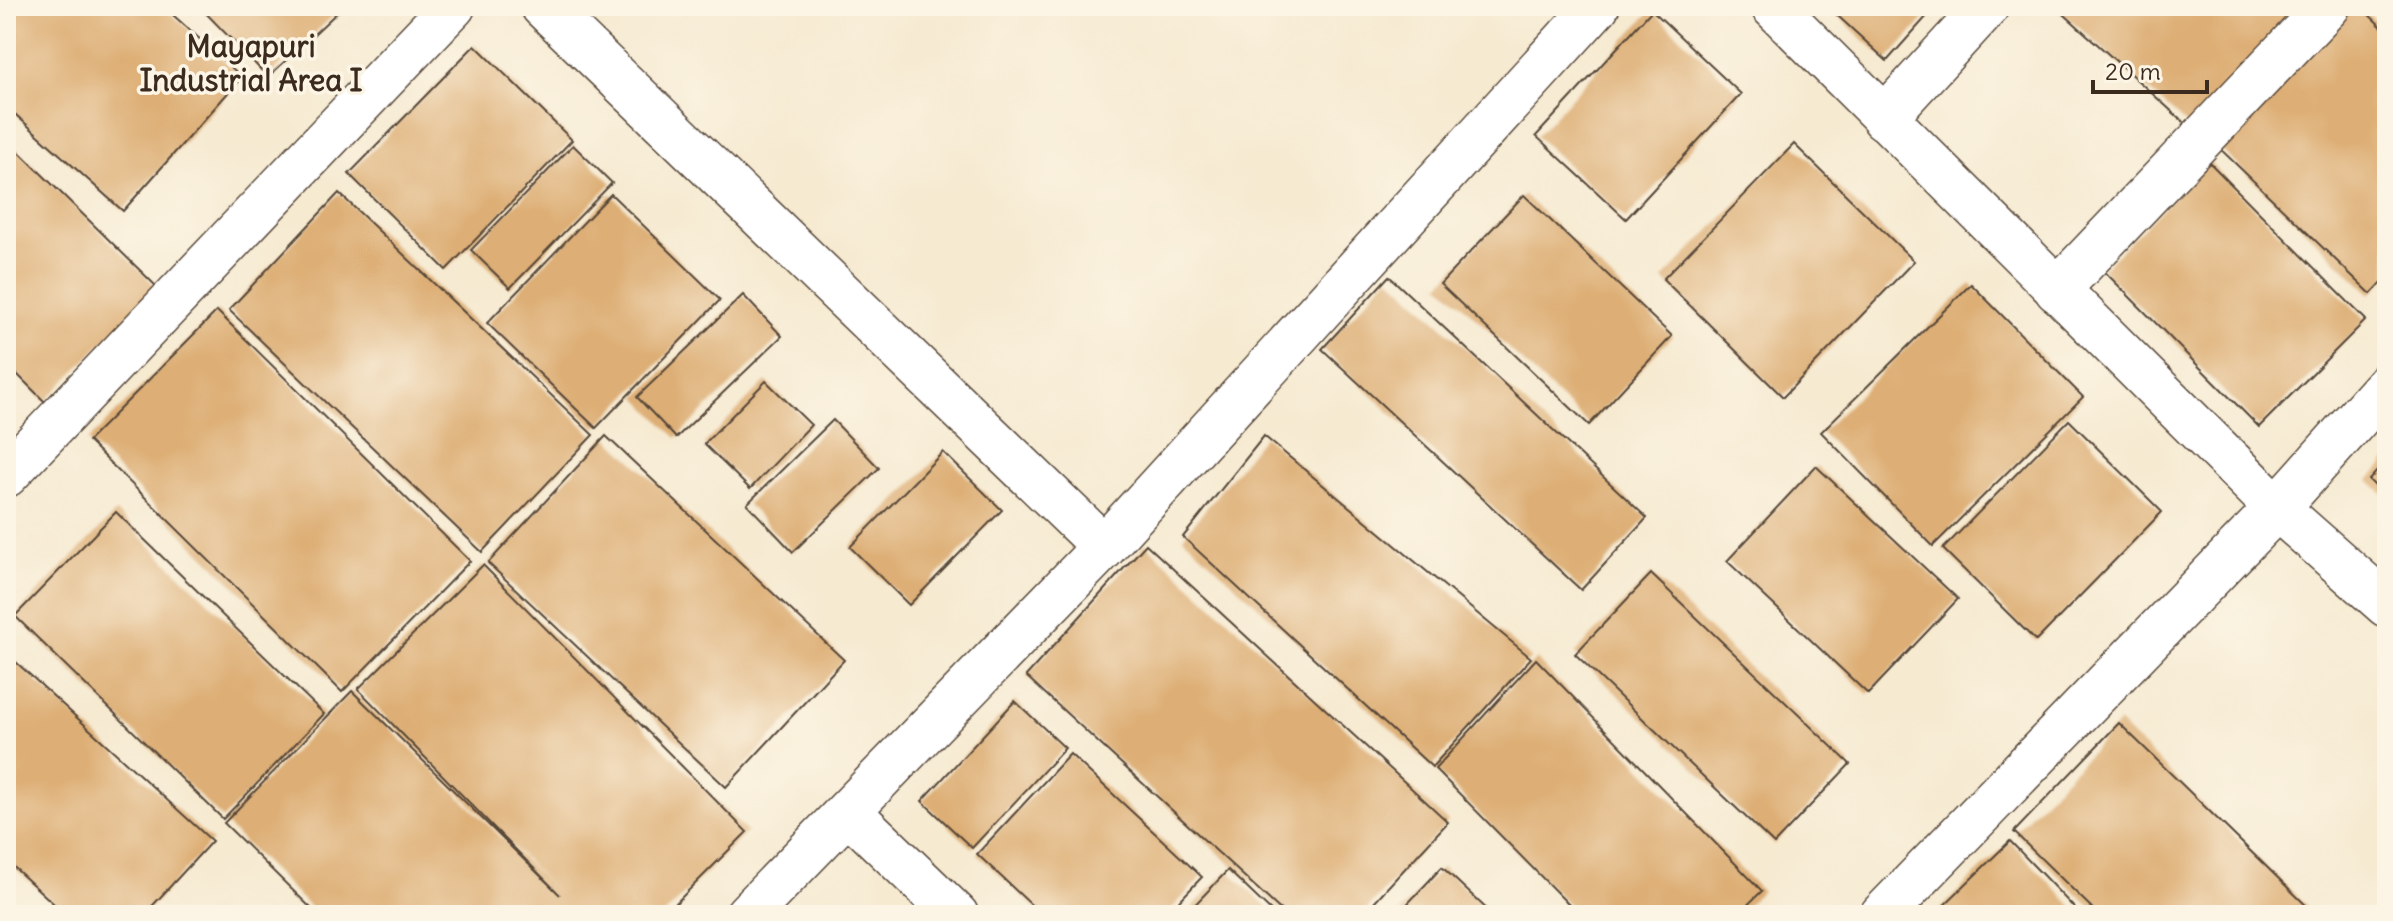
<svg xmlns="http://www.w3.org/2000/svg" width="2393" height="921" font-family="Delius,sans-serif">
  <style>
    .building { fill: #ddae74 }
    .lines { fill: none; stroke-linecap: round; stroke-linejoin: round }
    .minor-casing { stroke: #574739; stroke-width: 47 }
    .minor { stroke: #fff; stroke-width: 44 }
    .labels { text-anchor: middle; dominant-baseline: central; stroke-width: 7; stroke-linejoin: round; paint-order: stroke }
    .neighbourhood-label { font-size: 30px; font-weight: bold; fill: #3b2a1e; stroke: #fcf5e5 }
  </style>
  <rect width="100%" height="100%" fill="#fcf5e5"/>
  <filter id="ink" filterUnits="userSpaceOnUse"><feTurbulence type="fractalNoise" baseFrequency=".0125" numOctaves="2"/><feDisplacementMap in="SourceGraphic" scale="16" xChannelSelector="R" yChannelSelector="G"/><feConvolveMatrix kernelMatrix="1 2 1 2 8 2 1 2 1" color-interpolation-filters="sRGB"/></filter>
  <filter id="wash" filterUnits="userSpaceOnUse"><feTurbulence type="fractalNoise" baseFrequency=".006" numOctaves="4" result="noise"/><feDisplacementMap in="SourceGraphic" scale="32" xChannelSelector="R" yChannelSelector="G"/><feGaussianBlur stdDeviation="1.8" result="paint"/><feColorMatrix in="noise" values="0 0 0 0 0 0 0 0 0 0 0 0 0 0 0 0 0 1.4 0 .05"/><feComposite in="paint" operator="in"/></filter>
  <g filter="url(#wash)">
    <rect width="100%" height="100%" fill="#f6ead1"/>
    <g id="blocks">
      <!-- building -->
      <g class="building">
        <polygon points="6,6 163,6 242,77 123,211 6,106"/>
        <polygon points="199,6 344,6 268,77"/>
        <polygon points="1827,6 1936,6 1887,61"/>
        <polygon points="2055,6 2310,6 2196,133"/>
        <polygon points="2341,6 2360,6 2387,32 2387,277 2371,294 2212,141"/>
        <polygon points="1652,10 1741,94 1626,219 1536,136"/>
        <polygon points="475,45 572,140 446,270 349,174"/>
        <polygon points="6,139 157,287 45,402 6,363"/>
        <polygon points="1794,144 1914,261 1783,397 1663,279"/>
        <polygon points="573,145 612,183 510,288 471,250"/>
        <polygon points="2209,162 2366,320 2259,427 2102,269"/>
        <polygon points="339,193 593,435 482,552 229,310"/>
        <polygon points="611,194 720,300 596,428 487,323"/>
        <polygon points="1524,195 1672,336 1589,425 1440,284"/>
        <polygon points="1389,276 1647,518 1581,590 1322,349"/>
        <polygon points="1971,284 2083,397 1933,546 1821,432"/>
        <polygon points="743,295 782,336 676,438 637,397"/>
        <polygon points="217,311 470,561 342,692 88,441"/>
        <polygon points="766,381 811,425 750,489 704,444"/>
        <polygon points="833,420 879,468 793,552 747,504"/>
        <polygon points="2069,420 2162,512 2036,641 1943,549"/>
        <polygon points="606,436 844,660 726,787 488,563"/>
        <polygon points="1264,436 1531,658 1432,767 1183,537"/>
        <polygon points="943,452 1002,510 909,605 850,547"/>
        <polygon points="2387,460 2387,498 2369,480"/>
        <polygon points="1816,466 1958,599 1868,694 1727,561"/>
        <polygon points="116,512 324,714 223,819 15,616"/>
        <polygon points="1146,544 1448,822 1362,915 1286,915 1026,676"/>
        <polygon points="483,565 747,832 664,915 318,915 224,823 352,691 560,895 358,689"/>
        <polygon points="1651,574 1850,764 1774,844 1575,654"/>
        <polygon points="6,653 212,841 144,915 66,915 6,860"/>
        <polygon points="1536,659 1762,891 1737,915 1579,915 1435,769"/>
        <polygon points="1015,701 1065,748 972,848 922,801"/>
        <polygon points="2119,723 2316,915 2099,915 2014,832"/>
        <polygon points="1070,754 1202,877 1166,915 1042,915 977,854"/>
        <polygon points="2010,841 2081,915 1934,915"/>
        <polygon points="1442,867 1493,915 1397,915"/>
        <polygon points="1228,870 1275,915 1185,915"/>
        <polygon points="6,901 22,915 6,915"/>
      </g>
    </g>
  </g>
  <g filter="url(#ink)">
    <use href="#blocks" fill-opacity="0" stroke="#574739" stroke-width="2"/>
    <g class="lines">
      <defs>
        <g id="minor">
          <polyline points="543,6 1104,547"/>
          <polyline points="1773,6 2277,508 2387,605"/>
          <polyline points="1884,118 1987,6"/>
          <polyline points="2057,290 2328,6"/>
          <polyline points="6,475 453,6"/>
          <polyline points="849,812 956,915"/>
          <polyline points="747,915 1104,547 1597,6"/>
          <polyline points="1882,915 2277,508 2387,385"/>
        </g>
      </defs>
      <!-- minor casing -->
      <use href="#minor" class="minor-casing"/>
      <!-- minor -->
      <use href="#minor" class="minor"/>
    </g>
  </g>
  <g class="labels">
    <!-- neighbourhood labels -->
    <g class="neighbourhood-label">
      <text x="251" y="46">Mayapuri<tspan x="251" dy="34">Industrial Area I</tspan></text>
    </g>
  </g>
  <!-- margin -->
  <rect width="2393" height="921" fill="none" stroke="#fcf5e5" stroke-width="32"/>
  <!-- scale -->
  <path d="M2093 80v12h114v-12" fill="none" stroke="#3b2a1e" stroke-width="4"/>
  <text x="2105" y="80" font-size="24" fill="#3b2a1e" stroke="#fcf5e5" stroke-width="6" paint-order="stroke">20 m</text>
</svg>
